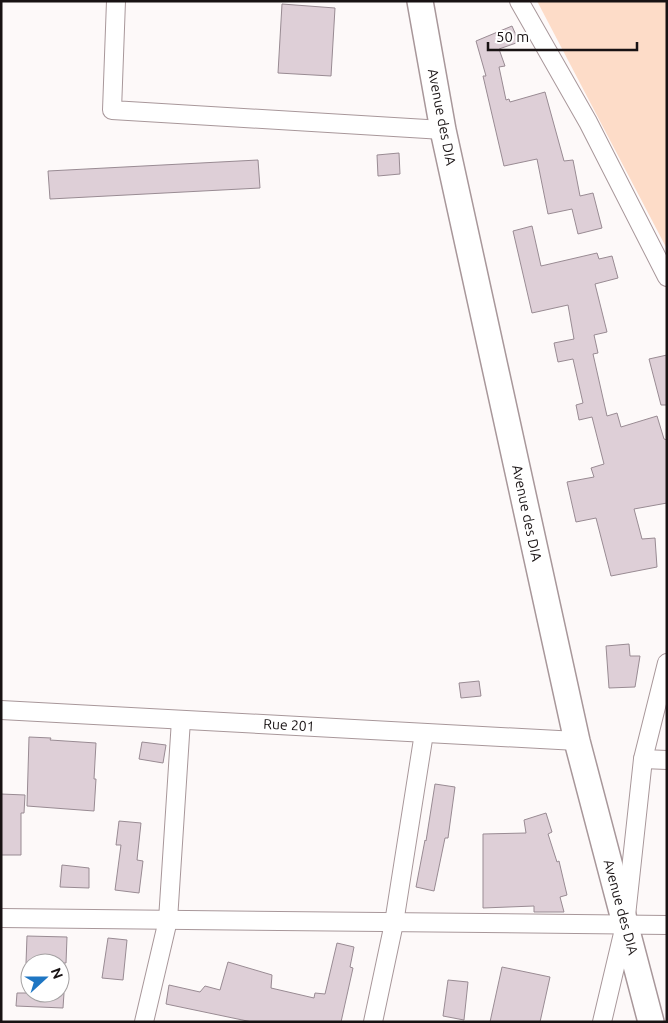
<svg xmlns="http://www.w3.org/2000/svg" width="668" height="1023" font-family="Ubuntu,sans-serif">
  <style>
    .green { fill: #fddcc8 }
    .building { fill: #decfd7; stroke: #998b93 }
    .lines { fill: none; stroke-linecap: round; stroke-linejoin: round }
    .street-casing { stroke: #a8979a; stroke-width: 20 }
    .secondary-casing { stroke: #a8979a; stroke-width: 28 }
    .street { stroke: #fff; stroke-width: 18 }
    .secondary { stroke: #fff; stroke-width: 25 }
    .labels { text-anchor: middle; dominant-baseline: central; stroke-width: 5; stroke-linejoin: round; paint-order: stroke }
    .street-label { font-size: 14px; fill: #181213; stroke: #fff }
  </style>
  <rect width="100%" height="100%" fill="#fdf9f9"/>
  <!-- green -->
  <polygon class="green" points="537,1 667,1 667,249"/>
  <!-- building -->
  <g class="building">
    <polygon points="282,4 335,8 331,76 278,73"/>
    <polygon points="512,26 519,42 499,49 505,66 499,67 506,100 509,99 510,102 545,92 564,161 573,160 580,196 593,193 602,228 578,234 572,209 548,214 537,159 504,166 483,76 486,76 476,41"/>
    <polygon points="399,153 400,174 378,176 377,155"/>
    <polygon points="258,160 260,188 50,199 48,171"/>
    <polygon points="532,226 541,266 597,253 599,259 612,256 618,278 595,284 607,332 594,335 598,353 593,354 607,416 617,413 621,427 657,416 664,439 667,440 667,503 634,509 642,539 655,538 657,567 611,576 596,518 576,522 567,482 594,477 591,468 604,464 592,417 579,420 576,405 583,403 573,359 558,362 554,343 574,339 568,305 532,313 513,231"/>
    <polygon points="667,355 667,405 661,405 649,359"/>
    <polygon points="629,644 630,656 640,656 635,687 609,688 606,646"/>
    <polygon points="479,681 481,696 461,698 459,683"/>
    <polygon points="29,737 51,738 50,740 96,743 94,779 96,779 94,811 27,806"/>
    <polygon points="142,742 166,745 163,763 139,759"/>
    <polygon points="435,784 455,787 448,838 445,838 434,891 416,887 425,840 426,841"/>
    <polygon points="1,794 25,795 24,813 21,813 21,855 1,855"/>
    <polygon points="546,813 552,832 548,834 557,862 559,861 567,895 560,897 564,912 534,912 534,906 483,908 483,834 526,833 524,820"/>
    <polygon points="119,821 141,823 137,860 143,861 139,893 115,890 121,845 116,845"/>
    <polygon points="62,865 89,868 89,888 60,887"/>
    <polygon points="27,936 67,937 66,963 26,963"/>
    <polygon points="108,938 127,940 123,980 102,978"/>
    <polygon points="337,943 354,947 350,967 353,968 341,1022 252,1022 166,1004 169,985 200,992 205,986 220,990 228,962 272,975 271,988 314,998 315,993 325,994"/>
    <polygon points="502,967 550,977 540,1022 490,1022"/>
    <polygon points="448,980 468,982 464,1020 443,1016"/>
    <polygon points="17,993 64,993 63,1008 16,1006"/>
  </g>
  <g class="lines">
    <defs>
      <g id="street">
        <polyline points="116,1 112,110 443,130"/>
        <polyline points="519,1 588,122 667,277"/>
        <polyline points="1,710 577,741"/>
        <polyline points="643,759 667,760"/>
        <polyline points="1,918 667,925"/>
        <polyline points="144,1022 168,920 181,720"/>
        <polyline points="373,1022 394,923 424,733"/>
        <polyline points="602,1022 625,925 643,759 667,663"/>
      </g>
      <polyline id="secondary" points="420,1 443,130 577,741 651,1022"/>
    </defs>
    <!-- street casing -->
    <use href="#street" class="street-casing"/>
    <!-- secondary casing -->
    <use href="#secondary" class="secondary-casing"/>
    <!-- street -->
    <use href="#street" class="street"/>
    <!-- secondary -->
    <use href="#secondary" class="secondary"/>
  </g>
  <g class="labels">
    <!-- street labels -->
    <g class="street-label">
      <text transform="translate(442 117) rotate(79)">Avenue des DIA</text>
      <text transform="translate(527 513) rotate(78)">Avenue des DIA</text>
      <text transform="translate(289 725) rotate(3)">Rue 201</text>
      <text transform="translate(621 907) rotate(75)">Avenue des DIA</text>
    </g>
  </g>
  <!-- border -->
  <rect width="668" height="1023" fill="none" stroke="#181213" stroke-width="5"/>
  <!-- north arrow -->
  <g transform="translate(45 978) rotate(69)"><circle r="24" fill="#ffffff" stroke="#a3a0a1"/>
  <path d="M0-4L9 19L0 12L-9 19Z" fill="#1e76c3"/>
  <text y="-8" font-size="14" font-weight="bold" text-anchor="middle" fill="#181213">N</text>
  </g>
  <!-- scale -->
  <path d="M488 42v8h149v-8" fill="none" stroke="#181213" stroke-width="2.5"/>
  <text x="496" y="42" font-size="15" fill="#181213" stroke="#ffffff" stroke-width="4" paint-order="stroke">50 m</text>
</svg>
